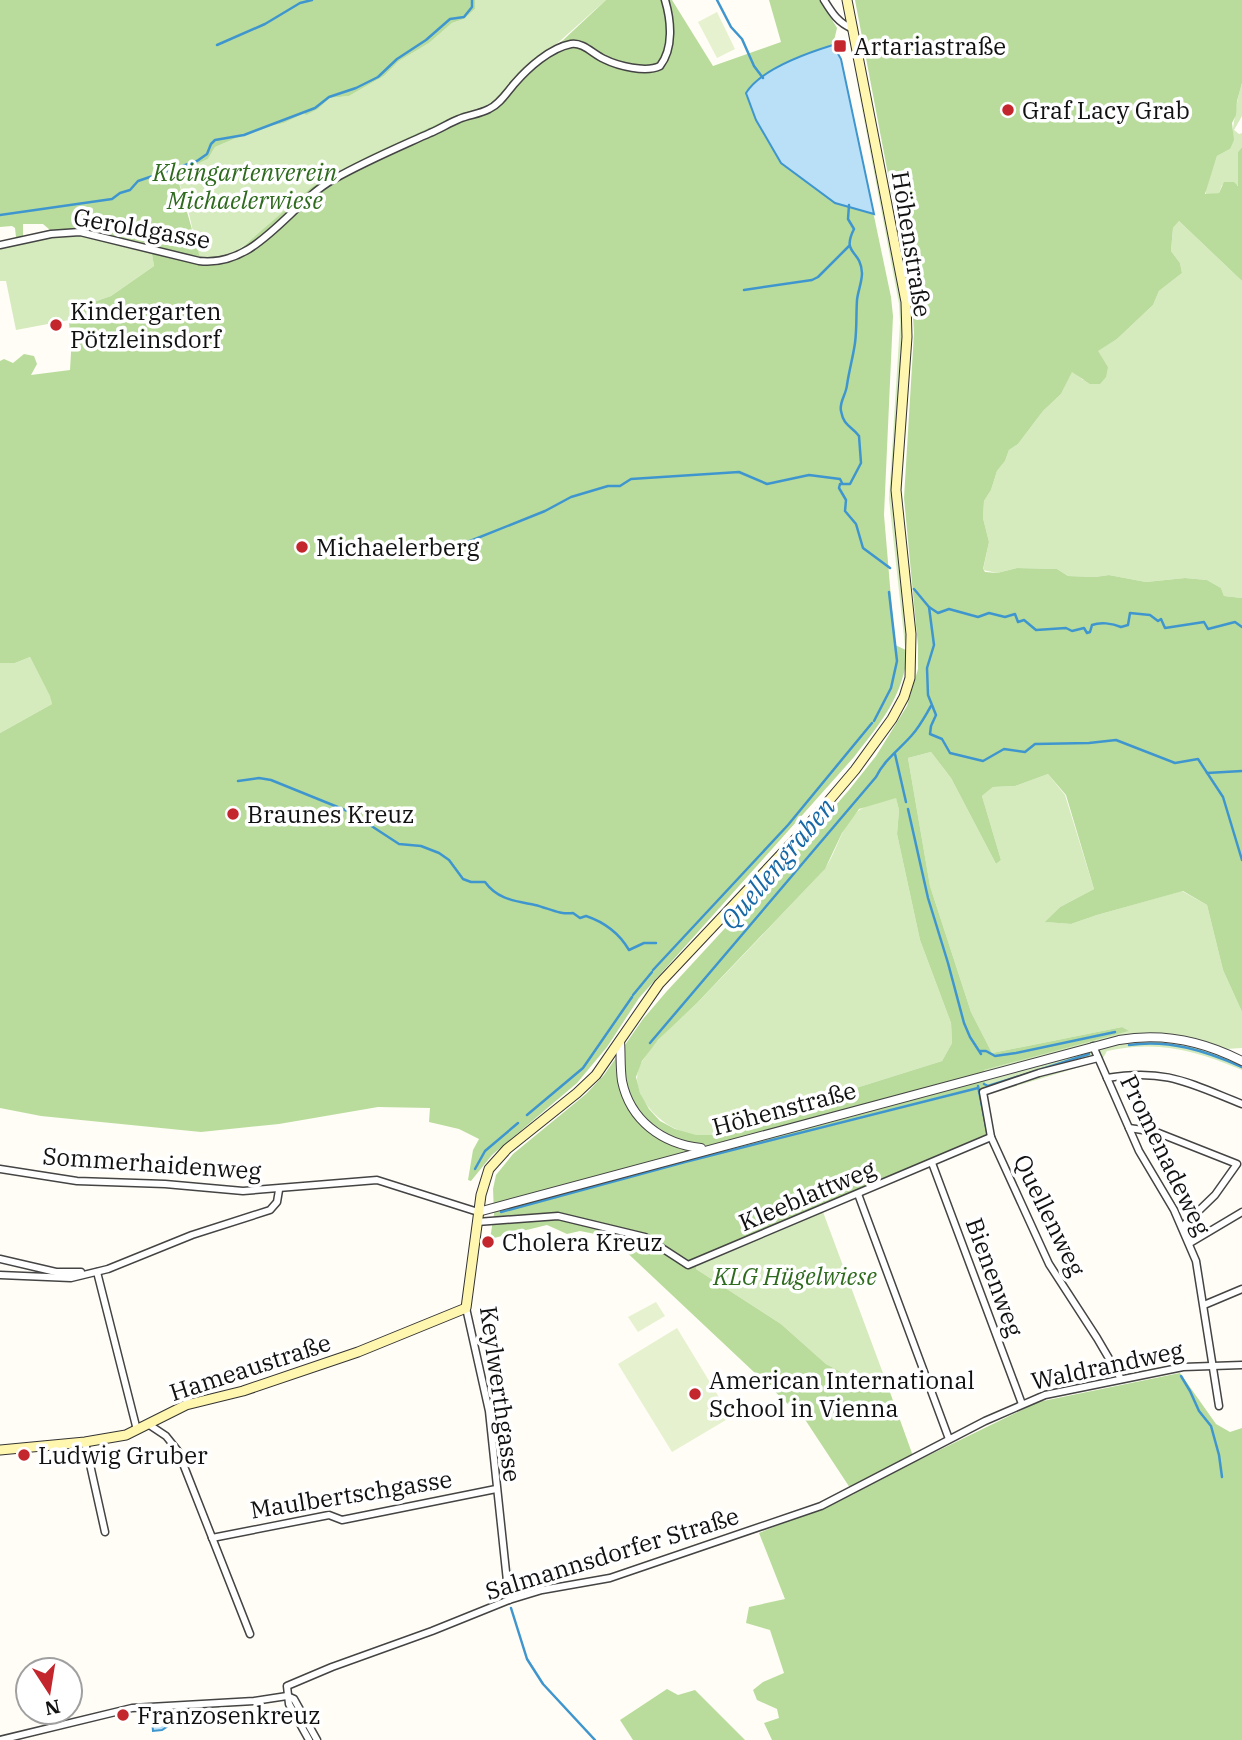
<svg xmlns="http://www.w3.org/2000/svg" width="1242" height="1740" font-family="'IBM Plex Serif',serif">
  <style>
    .green { fill: #d5ebbd }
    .forest { fill: #b9dc9c; fill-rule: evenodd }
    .pitch { fill: #e6f2cf }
    .water { fill: #b9e0f7; stroke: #3f96cf; stroke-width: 2 }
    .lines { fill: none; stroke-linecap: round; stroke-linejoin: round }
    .stream { stroke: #3f96cf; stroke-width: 2.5 }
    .minor-casing { stroke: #444; stroke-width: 9 }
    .tertiary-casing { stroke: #444; stroke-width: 10 }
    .secondary-casing { stroke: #333; stroke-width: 11 }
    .minor { stroke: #fff; stroke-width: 6 }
    .tertiary { stroke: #fff; stroke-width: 8 }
    .secondary { stroke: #fff6b0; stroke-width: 9 }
    .poi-dot { fill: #c4262e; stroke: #fff; stroke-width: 2.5 }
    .labels { text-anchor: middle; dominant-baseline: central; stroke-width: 7; stroke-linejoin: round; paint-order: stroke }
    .poi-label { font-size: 24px; fill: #111; stroke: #fff; text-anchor: start }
    .park-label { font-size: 24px; font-style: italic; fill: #2f6b1f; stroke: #fff }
    .street-label { font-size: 24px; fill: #111; stroke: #fff }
    .water-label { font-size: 26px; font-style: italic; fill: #1768a6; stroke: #fff }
  </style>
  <rect width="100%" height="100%" fill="#fffdf5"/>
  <!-- green -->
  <g class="green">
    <polygon points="475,0 606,0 488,105 459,114 437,125 273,222 238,250 222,256 199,258 189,214 175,169 195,165 208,159 215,147 258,129 284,123 305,112 307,114 318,109 330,98 349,96 384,76 399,61 429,43 452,23 464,19 475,9"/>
    <polygon points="853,61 901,303 903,320 892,477 893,514 908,649 905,646 889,499 900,323 899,304"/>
    <path d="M1242 83V116L1234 130 1239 134 1242 133V147L1238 152V185H1222L1219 193 1206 195V189L1217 156 1230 149C1234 126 1235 105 1242 83Z"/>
    <polygon points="1179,221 1242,281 1242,598 1224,596 1221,588 1207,580 1185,578 1146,582 1109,575 1095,577 1068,576 1057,569 1017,568 997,573 983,570 989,542 983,518 984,501 991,490 997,471 1005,461 1009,450 1018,444 1043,411 1061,394 1072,371 1083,380 1108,367 1097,351 1117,339 1153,305 1159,291 1182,273 1180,263 1171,251 1173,228"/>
    <polygon points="56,235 83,236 152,253 154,266 111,296 82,306 69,320 16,330 6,281 0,281 0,248"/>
    <polygon points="30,657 51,697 52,704 0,733 0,663 15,663"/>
    <path d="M931 752 951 778 996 864 1001 860 982 796 993 787 1015 786 1048 774 1065 795 1094 889 1060 907 1046 922 1071 924 1097 915 1182 891 1207 905 1223 970 1242 1012V1048L1226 1049 1242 1064V1070C1194 1050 1159 1040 1107 1051L1103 1058 1090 1064 986 1095 983 1070 1128 1031 1122 1027 992 1053 971 1012 930 886 908 758Z"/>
    <path d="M896 797 899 810 897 834 920 940 951 1023 952 1043 942 1061 773 1114C759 1120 751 1120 738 1124 731 1126 727 1133 720 1135 690 1141 658 1125 643 1099 636 1086 634 1074 643 1060 657 1037 679 1021 698 1002 740 959 781 915 822 872 836 857 842 820 861 809 870 803 885 801 896 797Z"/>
    <polygon points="823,1212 887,1384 874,1389 826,1364 781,1324 696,1269 695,1265"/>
    <polygon points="511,1566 515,1582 522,1585 539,1582 539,1588 519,1594 514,1591"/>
  </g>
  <!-- forest -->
  <g class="forest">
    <path d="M0 0H475V9L464 19 452 23 429 43 399 61 384 76 349 96 330 98 318 109 306 115 304 113 284 123 258 129 215 147 208 159 195 165 175 169 200 258 222 256 239 250 312 187 368 156 459 114 489 105 522 71 560 43 606 0H672L713 66 781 42 769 0H820L837 28 833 45 841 59 891 297 893 316 884 515 895 645 908 651C903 697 881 722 854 757L639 998 607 1047 577 1083 492 1155 471 1181 468 1180 473 1150 479 1139 459 1129 429 1122 430 1108 378 1107 279 1124 201 1132 41 1116 0 1108V733L52 704 50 696 30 657 15 663H0V361L4 359 13 363 24 354 34 356 37 364 31 375 70 370 71 353 69 320 82 306 111 296 154 266 151 248 80 229 50 230 43 224H23V237H16L15 228 12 226 0 227Z"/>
    <path d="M855 0H1242V83L1237 101 1236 115 1232 123 1234 140 1230 149 1217 156 1205 194 1219 193 1224 182H1234L1238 186V152L1242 147V281L1179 221 1173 228 1171 251 1180 263 1182 273 1159 291 1153 305 1117 339 1098 351 1108 367 1106 377 1100 384H1090L1072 372 1061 394 1043 411 1018 444 1009 450 1005 461 997 471 991 490 984 501 983 518 989 542 983 569 985 572 997 573 1017 568 1057 569 1068 576 1095 577 1109 575 1146 582 1185 578 1207 580 1221 588 1224 596 1242 598V1012L1223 970 1207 905 1183 891 1097 915 1071 924 1045 922 1060 907 1094 889 1066 795 1048 774 1015 786 993 787 982 796 1001 860 996 864 951 778 931 752 908 758 930 886 971 1012 992 1053 1122 1027 1129 1031 984 1070 986 1095 994 1140 696 1265V1269L781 1324 826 1364 874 1389 887 1384 913 1456 919 1460 1038 1402 1180 1373 1216 1424 1230 1432 1242 1428V1740H772L764 1723 779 1718 777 1709 757 1700 753 1690 763 1682 784 1673 770 1630 746 1623 749 1607 785 1599 759 1533 854 1494 806 1421 621 1247 595 1234 580 1231 567 1234 547 1225 490 1239 494 1214 493 1189 496 1175 513 1154 586 1094 604 1075 643 1019 667 991 787 861 849 790 876 756 907 706 918 669V646L904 498 914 333 912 301ZM896 798 899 810 897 834 920 940 951 1023 952 1043 942 1061 773 1114 755 1122 736 1124 722 1135H696L675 1129 660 1121 649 1109 640 1093 636 1077 642 1061 658 1040 697 1003 825 869 842 833 859 809Z"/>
    <polygon points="667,1689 678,1695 695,1690 745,1740 633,1740 620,1720"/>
  </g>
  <!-- pitch -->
  <g class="pitch">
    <polygon points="717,12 735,49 717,58 698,22"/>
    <polygon points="656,1302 665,1316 638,1332 628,1317"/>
    <polygon points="677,1328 731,1417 672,1452 618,1364"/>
  </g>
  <!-- water -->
  <g class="water">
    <path d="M833 45 841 59 874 214 835 203 781 163 756 120 746 93C761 69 807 53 833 45Z"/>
    <polygon points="155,1717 166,1718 168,1726 162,1730 153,1731 152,1720"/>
  </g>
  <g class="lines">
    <!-- stream -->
    <g class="stream">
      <polyline points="717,0 731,27 742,39 754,66 763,78"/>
      <polyline points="217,45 265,24 300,3 312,0"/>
      <path d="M849 205 848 219 854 229C841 255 861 249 862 273 862 282 858 291 857 300 856 315 857 328 855 343 853 357 849 371 847 385 846 395 839 402 841 411 844 427 851 425 859 436L861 463 850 484H840L839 488 846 500 845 511 856 524 863 548 890 568"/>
      <polyline points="0,215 112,199 120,193 130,190 138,181 197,161 207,154 211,144 215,140 244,135 315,108 329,97 356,88 378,77 397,59 426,40 450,19 464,17 472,7 472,0"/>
      <polyline points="744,290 812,280 818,277 849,246"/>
      <polyline points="465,543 545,511 571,497 608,486 620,486 631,479 739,472 767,484 809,475 840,479 842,483"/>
      <polyline points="914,589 929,607 934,645 927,668 928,695 936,715 931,726 930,734 942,739 950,753 983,761 1004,749 1025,752 1035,744 1089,743 1116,740 1175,763 1198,759 1223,797 1242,860"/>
      <path d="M929 607 938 613 949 609 978 617 989 613 1005 617 1015 614 1018 622 1024 620 1036 630 1066 628 1072 631 1084 628 1087 633 1090 632 1092 625C1100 622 1112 623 1121 627L1128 625 1130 613 1150 615 1158 621 1161 619 1165 628 1204 622 1208 629 1235 622 1242 627"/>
      <polyline points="874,721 891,688 897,661 889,592"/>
      <polyline points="895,754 906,802"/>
      <polyline points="1207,773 1242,771"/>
      <path d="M238 781 259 778 271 780 350 812 399 844 421 846 439 853 449 860 463 879 471 882H485C498 900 516 901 535 905 548 908 560 915 573 913L580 918 586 916C604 922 619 933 629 950L644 943H656"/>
      <polyline points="908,809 928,898 948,963 964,1023 970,1037 981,1054"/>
      <polyline points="653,970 788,825 872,723"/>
      <polyline points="633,995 652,972"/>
      <path d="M650 1043 876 777C884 760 900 749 912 735 920 726 925 716 931 706"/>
      <path d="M1129 1045C1169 1039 1206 1051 1242 1067"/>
      <polyline points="980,1051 986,1051 995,1056 1016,1053 1115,1032"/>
      <polyline points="1039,1070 1089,1054"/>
      <polyline points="984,1084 988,1086 1033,1072"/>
      <polyline points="978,1086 987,1131"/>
      <polyline points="527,1115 583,1068 632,997"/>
      <polyline points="475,1169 485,1151 518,1123"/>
      <polyline points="501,1212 685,1162 978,1088"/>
      <polyline points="1181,1376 1190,1391 1199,1411 1211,1426 1219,1455 1222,1477"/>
      <polyline points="511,1608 527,1659 543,1684 595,1740"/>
    </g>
    <defs>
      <g id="minor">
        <path d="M824 0C832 13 838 23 853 29"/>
        <path d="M0 245 51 234 80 232 199 261C257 268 289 204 334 179 366 161 397 148 430 133 440 129 449 123 459 119 468 115 480 114 489 109 500 104 507 92 515 83 528 68 550 48 571 44 583 42 593 54 604 59 618 66 646 73 660 66 674 48 671 20 665 0"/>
        <polyline points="1093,1046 1139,1151 1174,1210 1196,1261 1219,1406"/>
        <polyline points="1098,1058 1039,1073 983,1092 991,1137 1049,1264 1097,1338 1121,1379"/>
        <path d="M1107 1078C1165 1068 1189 1083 1242 1104"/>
        <polyline points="1129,1128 1156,1132 1237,1164 1215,1195 1183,1226"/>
        <polyline points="932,1163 1022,1404"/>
        <polyline points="0,1169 77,1181 165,1184 243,1191 377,1180 478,1212"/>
        <polyline points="858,1194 949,1439"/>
        <polyline points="477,1222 558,1216 645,1237 688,1265 991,1137"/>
        <polyline points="1190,1243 1242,1212"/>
        <polyline points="0,1259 56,1272 81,1272"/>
        <polyline points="97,1272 137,1430"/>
        <polyline points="0,1275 71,1278 108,1269 192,1235 270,1210 277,1202 279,1190"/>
        <polyline points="1204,1305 1242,1289"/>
        <polyline points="466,1308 489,1411 509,1600"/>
        <polyline points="148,1424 166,1436 178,1451 250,1634"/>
        <polyline points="85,1442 105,1532"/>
        <polyline points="212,1538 329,1515 342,1520 496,1489"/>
        <polyline points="287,1696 294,1699 317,1740"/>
        <polyline points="0,1740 132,1708 254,1701 287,1696"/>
        <polyline points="309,1740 289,1704 287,1686 332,1667 432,1631 509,1600 542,1590 610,1578 821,1506 985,1421 1045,1395 1183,1367 1242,1365"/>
      </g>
      <g id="tertiary">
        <path d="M620 1041C621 1055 620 1067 622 1081 630 1120 662 1144 701 1148"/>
        <path d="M478 1212 1119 1040C1163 1032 1203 1041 1242 1061"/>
      </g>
      <polyline id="secondary" points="0,1450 85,1442 126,1435 186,1405 243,1391 358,1352 466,1308 481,1195 489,1169 507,1149 577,1093 596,1075 659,984 804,830 855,770 892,719 904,697 910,678 911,634 896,490 907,337 906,302 847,0"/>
    </defs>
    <!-- minor casing -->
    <use href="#minor" class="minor-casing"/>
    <!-- tertiary casing -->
    <use href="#tertiary" class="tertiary-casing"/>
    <!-- secondary casing -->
    <use href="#secondary" class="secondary-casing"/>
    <!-- minor -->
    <use href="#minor" class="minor"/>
    <!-- tertiary -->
    <use href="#tertiary" class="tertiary"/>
    <!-- secondary -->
    <use href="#secondary" class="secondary"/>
  </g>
  <!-- markers -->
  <g class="poi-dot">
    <rect x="833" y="39" width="14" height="14" rx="3.5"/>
    <circle cx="1008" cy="110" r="7"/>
    <circle cx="56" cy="325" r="7"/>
    <circle cx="302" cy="547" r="7"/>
    <circle cx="233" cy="814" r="7"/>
    <circle cx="488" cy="1242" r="7"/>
    <circle cx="695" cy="1394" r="7"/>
    <circle cx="24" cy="1455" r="7"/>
    <circle cx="123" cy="1715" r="7"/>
  </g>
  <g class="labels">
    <!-- poi labels -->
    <g class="poi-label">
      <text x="854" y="46">Artariastraße</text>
      <text x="1022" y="110">Graf Lacy Grab</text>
      <text x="70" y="311">Kindergarten<tspan x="70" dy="28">Pötzleinsdorf</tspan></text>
      <text x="316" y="547">Michaelerberg</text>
      <text x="247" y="814">Braunes Kreuz</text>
      <text x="502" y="1242">Cholera Kreuz</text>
      <text x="709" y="1380">American International<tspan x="709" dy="28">School in Vienna</tspan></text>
      <text x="38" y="1455">Ludwig Gruber</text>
      <text x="137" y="1715">Franzosenkreuz</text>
    </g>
    <!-- park labels -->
    <g class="park-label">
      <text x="245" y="172">Kleingartenverein<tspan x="245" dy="28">Michaelerwiese</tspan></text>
      <text x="795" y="1276">KLG Hügelwiese</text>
    </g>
    <!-- street labels -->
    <g class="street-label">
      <text transform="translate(142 228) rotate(10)">Geroldgasse</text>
      <text transform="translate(912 244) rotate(81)">Höhenstraße</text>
      <text transform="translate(784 1108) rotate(-15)">Höhenstraße</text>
      <text transform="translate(1166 1155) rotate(64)">Promenadeweg</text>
      <text transform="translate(152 1163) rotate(4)">Sommerhaidenweg</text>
      <text transform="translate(807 1195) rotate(-23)">Kleeblattweg</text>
      <text transform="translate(1050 1215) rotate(64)">Quellenweg</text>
      <text transform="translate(995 1277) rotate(70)">Bienenweg</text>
      <text transform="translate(1107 1365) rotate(-12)">Waldrandweg</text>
      <text transform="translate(250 1367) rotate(-18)">Hameaustraße</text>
      <text transform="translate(501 1394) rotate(82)">Keylwerthgasse</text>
      <text transform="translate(351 1494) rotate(-9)">Maulbertschgasse</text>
      <text transform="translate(612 1553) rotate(-17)">Salmannsdorfer Straße</text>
    </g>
    <!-- water labels -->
    <g class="water-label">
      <text transform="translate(777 863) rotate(-50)">Quellengraben</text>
    </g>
  </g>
  <!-- north arrow -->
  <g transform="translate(49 1691) rotate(168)"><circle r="33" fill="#ffffff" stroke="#a0a0a0" stroke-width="2"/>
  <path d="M0-5L12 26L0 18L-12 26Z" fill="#c4262e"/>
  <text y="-10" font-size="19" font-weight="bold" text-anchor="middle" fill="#111111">N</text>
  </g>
</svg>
